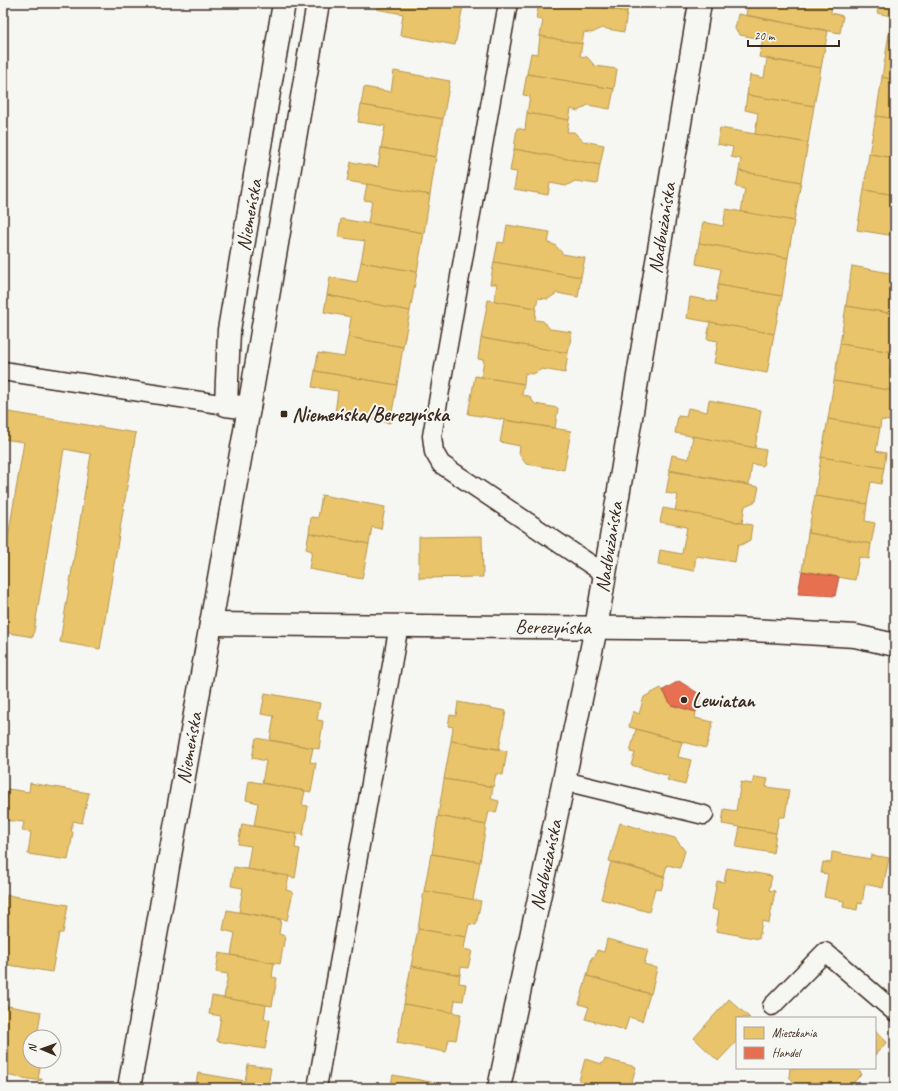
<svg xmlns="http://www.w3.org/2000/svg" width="898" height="1091" font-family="Caveat,sans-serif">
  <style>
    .homes { fill: #e9c46a; stroke: #b59653 }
    .shops { fill: #e76f51; stroke: #b35a42 }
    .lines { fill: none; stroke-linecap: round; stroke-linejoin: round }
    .lane-casing { stroke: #3b2a1e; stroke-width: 21 }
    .street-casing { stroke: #3b2a1e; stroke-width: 25 }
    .lane { stroke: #f6f6f2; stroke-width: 18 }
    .street { stroke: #f6f6f2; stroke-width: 22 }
    .poi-dot { fill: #3b2a1e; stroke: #f6f6f2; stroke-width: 1.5 }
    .labels { text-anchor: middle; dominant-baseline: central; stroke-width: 4; stroke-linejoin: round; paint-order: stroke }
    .street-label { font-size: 20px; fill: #3b2a1e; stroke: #f6f6f2 }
    .poi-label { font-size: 20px; font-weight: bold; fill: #3b2a1e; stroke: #f6f6f2; text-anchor: start }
  </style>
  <rect width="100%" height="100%" fill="#f6f6f2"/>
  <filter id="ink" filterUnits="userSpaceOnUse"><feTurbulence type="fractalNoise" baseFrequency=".025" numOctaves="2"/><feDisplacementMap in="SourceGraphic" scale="8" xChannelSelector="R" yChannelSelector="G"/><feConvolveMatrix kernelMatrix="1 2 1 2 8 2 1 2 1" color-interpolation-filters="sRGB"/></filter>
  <g filter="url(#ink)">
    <!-- homes -->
    <g class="homes">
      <polygon points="377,3 447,3 463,6 455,45 400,35 403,14 376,9"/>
      <polygon points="539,3 575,3 627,12 624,32 602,28 592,33 584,32 582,44 540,36 543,20 536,19"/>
      <polygon points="575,3 629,3 627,12"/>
      <polygon points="748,3 832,3 831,13 843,16 840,33 746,15"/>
      <polygon points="879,3 895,3 895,42 888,40 891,16 877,13"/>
      <polygon points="738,14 828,31 821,68 759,57 763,39 740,35 735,29"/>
      <polygon points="540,36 582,44 580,56 587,57 595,66 617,69 614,89 527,74 531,53 538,54"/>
      <polygon points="888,40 895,42 895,80 882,77"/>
      <polygon points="767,59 821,68 814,106 747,95 750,75 764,78"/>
      <polygon points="394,71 450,81 443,119 361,105 364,87 391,92"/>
      <polygon points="527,74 614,89 610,109 588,105 578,111 571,109 569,120 527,113 530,96 523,95"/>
      <polygon points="882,77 895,80 895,119 876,116"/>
      <polygon points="747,95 814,106 808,143 755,134 758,113 745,110"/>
      <polygon points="361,105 443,119 436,157 381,148 385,126 358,122"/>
      <polygon points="527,113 569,120 567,132 574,132 583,141 604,145 600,165 514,149 517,128 525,130"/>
      <polygon points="876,116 895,119 895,158 869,154"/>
      <polygon points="720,128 808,143 801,182 739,171 741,159 731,157 733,147 717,144"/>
      <polygon points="381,148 436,157 430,195 347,181 351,162 378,167"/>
      <polygon points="514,149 600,165 597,184 575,181 566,186 550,183 548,195 514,189 517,172 510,171"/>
      <polygon points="869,154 895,158 895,195 864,190"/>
      <polygon points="739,171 801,182 794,221 741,212 745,189 736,187"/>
      <polygon points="367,184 430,195 424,233 368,223 372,201 364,200"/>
      <polygon points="864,190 895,195 895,236 857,230"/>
      <polygon points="726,209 794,221 788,258 699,243 703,222 723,226"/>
      <polygon points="341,219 424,233 417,272 361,262 365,241 338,237"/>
      <polygon points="507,225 550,232 548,243 555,245 563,254 585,258 581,277 494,262 498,242 504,243"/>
      <polygon points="699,243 788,258 782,296 718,285 721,269 696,264"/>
      <polygon points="361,262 417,272 410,311 327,295 330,277 357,282"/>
      <polygon points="494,262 581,277 578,297 557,293 548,299 538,298 536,308 494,301 497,284 490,284"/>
      <polygon points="852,266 895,274 895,314 846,306"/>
      <polygon points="718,285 782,296 774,334 687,318 690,297 716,302"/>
      <polygon points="327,295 410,311 403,347 348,337 351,317 324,312"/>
      <polygon points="488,300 536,308 535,320 543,321 550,329 572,332 568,353 481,338"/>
      <polygon points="846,306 895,314 895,340 893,352 840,344"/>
      <polygon points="710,322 774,334 767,373 714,363 718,341 707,339"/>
      <polygon points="348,337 403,347 397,385 315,371 318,353 344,357"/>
      <polygon points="481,338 568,353 565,373 542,369 533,374 525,373 524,384 481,377 484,360 478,359"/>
      <polygon points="840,344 893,352 889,373 895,373 894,391 834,381"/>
      <polygon points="315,371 397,385 390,423 335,413 338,391 312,387"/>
      <polygon points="475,376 524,384 522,395 529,396 535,404 558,408 555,428 468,414"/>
      <polygon points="834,381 894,391 889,421 881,420 880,428 828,419"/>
      <polygon points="709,400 761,410 755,448 675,433 678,416 686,417 688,408 707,412"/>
      <polygon points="3,411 136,433 100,649 60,642 91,454 64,449 33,637 3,632 3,567 24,442 3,439"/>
      <polygon points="828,419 880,428 876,451 886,453 884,468 821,457"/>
      <polygon points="504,420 571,431 564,470 526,464 519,454 520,446 500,442"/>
      <polygon points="693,436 766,450 763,466 752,464 749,485 669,470 672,455 689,459"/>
      <polygon points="821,457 884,468 881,484 871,482 867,504 815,496"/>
      <polygon points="670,471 759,487 756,501 745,506 742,523 675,511 678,495 666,493"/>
      <polygon points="322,495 385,507 381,529 372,527 369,544 309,533 311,517 318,518"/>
      <polygon points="815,496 867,504 865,521 875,523 871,544 808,533"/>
      <polygon points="663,508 752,525 750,540 741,545 738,544 735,562 696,556 694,571 658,564 660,550 682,554 687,527 660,522"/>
      <polygon points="309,533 369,544 362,579 309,569 312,551 306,549"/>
      <polygon points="808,533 871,544 869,559 859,557 855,580 802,571"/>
      <polygon points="482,536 483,577 419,578 419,537"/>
      <polygon points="661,688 671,705 696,712 695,718 713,722 706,748 629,727 633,711 639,714 644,697"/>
      <polygon points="265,693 320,703 317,720 323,721 319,749 270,740 274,716 261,714"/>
      <polygon points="458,702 506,711 499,749 451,741 453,727 448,726 450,715 456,716"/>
      <polygon points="636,729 682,742 678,757 691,760 685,785 667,780 669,776 631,765 635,753 630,752"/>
      <polygon points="256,738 313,748 310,762 316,763 311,792 262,783 266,761 252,758"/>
      <polygon points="451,741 507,751 503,775 496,774 493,787 444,779"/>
      <polygon points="754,777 768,779 766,787 789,790 785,817 779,817 776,833 722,824 724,809 736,811 741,782 752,784"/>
      <polygon points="444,779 493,787 491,799 499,801 496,813 489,811 486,825 438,816"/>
      <polygon points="249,781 305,791 302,805 308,806 303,835 254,826 258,803 246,800"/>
      <polygon points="30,783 89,793 82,823 73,821 71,830 73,833 68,860 28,854 31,832 22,831 24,822 3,820 8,789 29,792"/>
      <polygon points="438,816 486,825 480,862 432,854"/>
      <polygon points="620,823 675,838 685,851 680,868 667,865 664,876 609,861"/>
      <polygon points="242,824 297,834 295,848 300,849 295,878 247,869 251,846 238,844"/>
      <polygon points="740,827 776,833 773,853 736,847"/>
      <polygon points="832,852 870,859 871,855 889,858 883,888 865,884 862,904 858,903 857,910 843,907 844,901 824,897 828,874 821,873 823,862 831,863"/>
      <polygon points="431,854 480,862 473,900 424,891"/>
      <polygon points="611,862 665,877 661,890 655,888 649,912 601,899"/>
      <polygon points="234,867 289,876 286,890 293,892 287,920 239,912 243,888 231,886"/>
      <polygon points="727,868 772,876 769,890 775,891 769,923 762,921 759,939 716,931 719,911 712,909 717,881 724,882"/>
      <polygon points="424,891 481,901 476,925 469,924 466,937 418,929"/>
      <polygon points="7,895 68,905 63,933 59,933 52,972 3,964 8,923 3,923"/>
      <polygon points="227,910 281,920 279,934 285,936 280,964 231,955 235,933 223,930"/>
      <polygon points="418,929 466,937 464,949 472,951 468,968 461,967 460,975 411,966"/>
      <polygon points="607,939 648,950 644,964 657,968 651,994 587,976 592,957 595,957 597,950 604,952"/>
      <polygon points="219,953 274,963 272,977 277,978 272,1006 224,998 228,974 216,972"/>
      <polygon points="411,966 460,975 459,983 466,984 463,1001 455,1000 453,1013 404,1004"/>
      <polygon points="587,976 650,994 642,1021 629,1017 625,1030 585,1019 589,1007 579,1004"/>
      <polygon points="212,996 266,1005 264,1019 270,1020 265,1049 217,1041 221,1016 209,1014"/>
      <polygon points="729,999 750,1018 737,1018 737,1041 718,1061 694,1038"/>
      <polygon points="404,1004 461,1014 456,1040 449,1039 446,1052 397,1043"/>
      <polygon points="3,1005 41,1012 37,1037 30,1037 30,1061 41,1061 38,1079 42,1079 41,1081 4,1075 3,1079"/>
      <polygon points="875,1031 887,1042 875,1055"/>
      <polygon points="585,1059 602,1064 605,1059 636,1067 630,1088 577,1088"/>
      <polygon points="248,1065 271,1068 268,1085 258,1084 257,1088 195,1088 198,1073 245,1081"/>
      <polygon points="790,1068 856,1068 862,1074 848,1088 800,1088 789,1077"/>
      <polygon points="393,1075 441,1084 440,1088 390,1088"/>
    </g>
    <!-- shops -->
    <g class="shops">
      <polygon points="802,571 839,577 835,596 798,594"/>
      <polygon points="679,681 701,695 696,712 671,705 663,690"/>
    </g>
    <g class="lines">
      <defs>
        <g id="lane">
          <polyline points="508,3 432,436 434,452 441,464 605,574"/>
          <polyline points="3,371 226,405"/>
          <polyline points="564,781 704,815"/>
          <polyline points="772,1006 825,952 895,1012"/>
          <polyline points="317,1088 399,625"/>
        </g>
        <g id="street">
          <polyline points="249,408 226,405 229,330 284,3"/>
          <polyline points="211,624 734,629 855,636 895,645"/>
          <polyline points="129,1088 249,408 318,3"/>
          <polyline points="499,1088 596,628 700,3"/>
        </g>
      </defs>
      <!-- lane casing -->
      <use href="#lane" class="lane-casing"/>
      <!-- street casing -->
      <use href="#street" class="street-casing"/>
      <!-- lane -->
      <use href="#lane" class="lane"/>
      <!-- street -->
      <use href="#street" class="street"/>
    </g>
  </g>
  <!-- markers -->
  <g class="poi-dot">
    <rect x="280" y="410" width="8" height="8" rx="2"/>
    <circle cx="684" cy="700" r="4"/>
  </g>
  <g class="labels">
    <!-- street labels -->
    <g class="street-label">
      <text transform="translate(249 215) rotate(-80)">Niemeńska</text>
      <text transform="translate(662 228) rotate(-81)">Nadbużańska</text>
      <text transform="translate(609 547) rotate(-81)">Nadbużańska</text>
      <text transform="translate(553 627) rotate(1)">Berezyńska</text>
      <text transform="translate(189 748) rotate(-80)">Niemeńska</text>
      <text transform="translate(546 865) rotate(-78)">Nadbużańska</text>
    </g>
    <!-- poi labels -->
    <g class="poi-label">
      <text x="292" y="414">Niemeńska/Berezyńska</text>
      <text x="692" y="700">Lewiatan</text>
    </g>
  </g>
  <!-- margin -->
  <rect width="898" height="1091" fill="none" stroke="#f6f6f2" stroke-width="16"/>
  <rect x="8" y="8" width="882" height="1075" fill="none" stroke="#3b2a1e" stroke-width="1.5" filter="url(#ink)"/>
  <!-- legend -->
  <rect x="736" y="1017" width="140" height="52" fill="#f6f6f2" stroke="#aba49d"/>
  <rect x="744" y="1027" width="20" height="12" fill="#e9c46a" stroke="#aba49d"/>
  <text x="772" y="1037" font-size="12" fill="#3b2a1e">Mieszkania</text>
  <rect x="744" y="1047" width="20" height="12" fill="#e76f51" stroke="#aba49d"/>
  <text x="772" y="1057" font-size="12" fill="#3b2a1e">Handel</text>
  <!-- north arrow -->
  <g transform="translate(42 1049) rotate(272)"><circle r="19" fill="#f6f6f2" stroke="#aba49d"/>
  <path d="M0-3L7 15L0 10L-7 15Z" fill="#3b2a1e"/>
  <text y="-6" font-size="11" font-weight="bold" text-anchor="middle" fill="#3b2a1e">N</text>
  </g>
  <!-- scale -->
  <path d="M748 40v6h91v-6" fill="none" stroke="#3b2a1e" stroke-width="2"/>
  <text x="754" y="40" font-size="12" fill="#3b2a1e" stroke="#f6f6f2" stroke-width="3" paint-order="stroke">20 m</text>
</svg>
